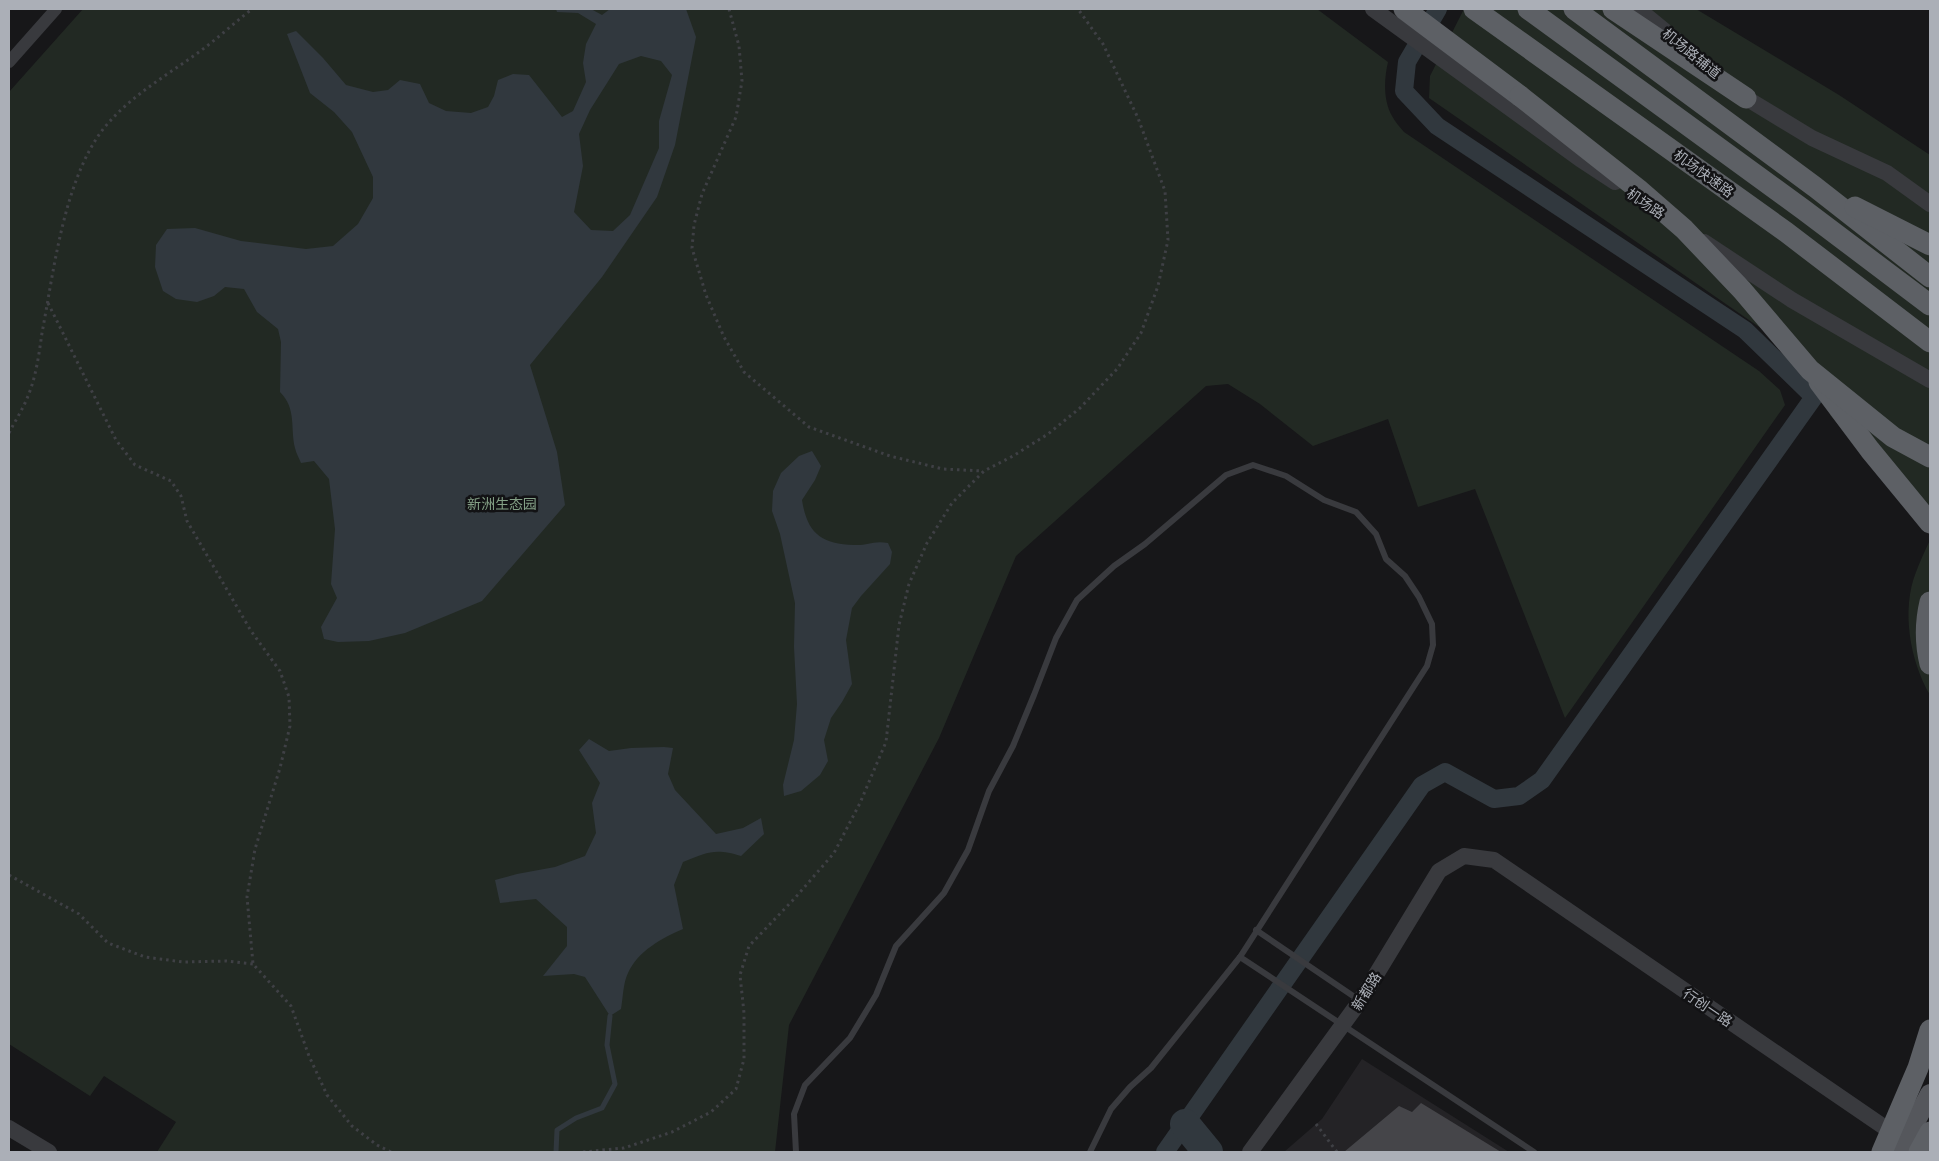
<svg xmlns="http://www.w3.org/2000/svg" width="1939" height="1161" font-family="Commissioner,'Noto Sans SC',sans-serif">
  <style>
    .built { fill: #242326 }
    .green { fill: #222923 }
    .water { fill: #31383e; fill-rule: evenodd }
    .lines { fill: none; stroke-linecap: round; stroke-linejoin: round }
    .stream { stroke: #31383e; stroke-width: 5 }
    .canal { stroke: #31383e; stroke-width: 18 }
    .river { stroke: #31383e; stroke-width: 30 }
    .building { fill: #454549 }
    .path { stroke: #3f4045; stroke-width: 3; stroke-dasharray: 2.5 4; stroke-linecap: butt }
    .service { stroke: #393a3e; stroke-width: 6 }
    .minor { stroke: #393a3e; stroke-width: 12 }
    .tertiary { stroke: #393a3e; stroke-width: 16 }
    .primary { stroke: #55575c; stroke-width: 20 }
    .trunk { stroke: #5d6065; stroke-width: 21 }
    .trunk-bridge { stroke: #5d6065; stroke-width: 21 }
    .labels { text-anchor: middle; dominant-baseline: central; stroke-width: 5; stroke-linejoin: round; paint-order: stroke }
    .street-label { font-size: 14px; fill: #abafb7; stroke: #121214 }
    .park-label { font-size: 14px; fill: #84a086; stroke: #121214 }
  </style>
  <rect width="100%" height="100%" fill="#171719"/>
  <!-- built -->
  <polygon class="built" points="1362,1059 1509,1152 1284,1152 1322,1119"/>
  <!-- green -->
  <g class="green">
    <path d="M83 9H1317L1388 62C1384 79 1383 100 1392 116 1395 122 1400 127 1404 132L1759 371 1780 390 1785 405 1565 718 1475 489 1418 507 1388 419 1313 446 1260 404 1228 384 1206 386 1016 556 939 738 789 1025 775 1152H157L176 1122 104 1076 90 1096 9 1044V92Z"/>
    <polygon points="1464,9 1696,9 1839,95 1930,155 1930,531 1830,415 1847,388 1429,98 1430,76"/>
    <path d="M1930 540V695C1910 661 1901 610 1916 572 1920 561 1925 551 1930 540Z"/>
  </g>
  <!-- water -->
  <g class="water">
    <path d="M556 9H591L602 15 610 9H686L696 37 675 145 657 197 602 277 530 365 557 452 565 505 482 601 405 633 369 641 338 642 324 639 321 627 337 598 331 584 335 529 329 479 314 461 301 463C299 458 296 453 295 448 290 428 297 409 280 392L281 342 278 329 257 312 244 289 225 287 214 296 197 302 176 299 163 291 155 267 156 245 167 229 195 228 241 241 306 249 333 246 358 224 373 198V177L352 132 334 112 310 93 287 34 296 31 323 58 346 85 373 92 388 90 400 80 420 84 429 103 446 111 471 113 488 107 494 96 498 80 513 74 529 75 562 117 573 111 586 82 583 63 586 44 596 24 578 13 557 12ZM641 56 661 61 672 75 659 121V148L630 215 613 231 591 230 574 212 583 166 579 134 590 110 619 64Z"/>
    <path d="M812 451 821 466 815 480 802 500C807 532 820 544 854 545 867 546 873 540 888 543L892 552 890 564 861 596 852 608 846 640 852 684 842 702 831 718 824 740 828 761 820 775 801 791 784 796 783 785 794 740 797 704 794 647 795 603 780 534 772 511 773 491 781 473 799 456Z"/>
    <path d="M589 739 609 751 631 748 664 747 673 748 668 774 675 790 716 834 743 828 761 818 764 834 741 856C715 848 708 852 683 862L674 885 683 929C662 938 638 951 628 973 623 983 623 998 621 1009L610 1016 585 977 574 974 543 976 567 946V927L536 899 500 903 495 880 517 874 555 867 585 856 596 833 592 803 600 783 579 750Z"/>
  </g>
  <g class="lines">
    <!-- stream -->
    <polyline class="stream" points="556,1152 557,1130 576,1118 602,1108 615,1084 607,1045 610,1016"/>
    <!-- canal -->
    <polyline class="canal" points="1165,1152 1422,785 1445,772 1494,799 1519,796 1542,780 1814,397 1745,330 1437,126 1404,91 1407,62 1438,9"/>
    <!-- river -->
    <polyline class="river" points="1185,1124 1208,1152"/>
  </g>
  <!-- building -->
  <polygon class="building" points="1421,1103 1501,1152 1344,1152 1399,1106 1412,1112"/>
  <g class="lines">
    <!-- path -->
    <g class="path">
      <polyline points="729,9 739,46 742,81 736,117 702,194 694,225 692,248 706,295 724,337 744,372 809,427 890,456 943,469 983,471"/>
      <polyline points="48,303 116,440 135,465 171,481 181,496 187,521 251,631 280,671 289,697 290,726 280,768 255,849 247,897 253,964 291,1006 309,1056 327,1095 352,1126 377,1145 391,1152"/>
      <path d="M9 433C15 421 23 409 28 396 36 377 39 354 42 333 54 270 64 179 104 128 130 96 166 76 199 52 217 39 234 23 252 9"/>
      <polyline points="9,875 79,914 108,943 145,957 183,962 226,961 253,964"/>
      <polyline points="1316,1124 1337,1152"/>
      <polyline points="583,1152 624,1148 672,1132 711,1112 736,1089 744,1059 744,1013 740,975 749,946 795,898 834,853 860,803 886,742 899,625 909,584 927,543 952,503 984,471 1013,456 1048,434 1080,408 1117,369 1141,333 1158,286 1168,240 1165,191 1138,118 1103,44 1078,9"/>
    </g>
    <!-- service -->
    <g class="service">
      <polyline points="1256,930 1359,1000"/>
      <polyline points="1240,957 1534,1152"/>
      <polyline points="796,1152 794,1114 805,1085 850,1038 876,995 896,946 944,893 968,850 989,791 1013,746 1034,695 1056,638 1077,600 1114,566 1145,544 1226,475 1253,465 1286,476 1324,500 1356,512 1376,534 1386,559 1405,576 1419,597 1432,624 1433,645 1427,666 1240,957 1151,1068 1130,1087 1111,1109 1090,1152"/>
    </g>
    <!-- minor -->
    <polyline class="minor" points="9,62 56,9"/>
    <!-- tertiary -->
    <g class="tertiary">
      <polyline points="1373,9 1580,159 1615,182"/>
      <polyline points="1638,9 1683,46"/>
      <polyline points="1737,90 1746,98 1812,138 1887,173 1930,204"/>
      <polyline points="1704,242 1792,300 1930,380"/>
      <polyline points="9,1128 49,1152"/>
      <polyline points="1250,1152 1360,1001 1439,871 1464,856 1494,860 1900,1138"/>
    </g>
    <!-- primary -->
    <polyline class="primary" points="1899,1152 1930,1094"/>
    <!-- trunk -->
    <g class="trunk">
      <polyline points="1404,9 1520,96"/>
      <polyline points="1474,9 1786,232 1930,342"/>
      <polyline points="1528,9 1804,210 1930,305"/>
      <polyline points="1574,9 1815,187 1930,277"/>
      <polyline points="1613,9 1746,98"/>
      <polyline points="1855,207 1930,245"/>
      <polyline points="1819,382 1870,450 1930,523"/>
      <path d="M1930 602C1925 623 1925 643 1930 664"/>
    </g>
    <!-- trunk-bridge -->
    <g class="trunk-bridge">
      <polyline points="1520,96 1638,189 1684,229 1742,290 1810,370 1893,437 1930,457"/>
      <polyline points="1882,1152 1918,1068 1930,1030"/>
      <polyline points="1919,1152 1930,1132"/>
    </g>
  </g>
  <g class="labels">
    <!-- street labels -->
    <g class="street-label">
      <text transform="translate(1692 53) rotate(39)">机场路辅道</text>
      <text transform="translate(1704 173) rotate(36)">机场快速路</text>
      <text transform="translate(1646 203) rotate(34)">机场路</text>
      <text transform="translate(1366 991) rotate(-58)">新都路</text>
      <text transform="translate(1708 1007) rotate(34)">行创一路</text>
    </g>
    <!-- park labels -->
    <g class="park-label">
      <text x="502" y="503">新洲生态园</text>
    </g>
  </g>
  <!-- border -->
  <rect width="1939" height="1161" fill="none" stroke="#abafb7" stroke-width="20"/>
</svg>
